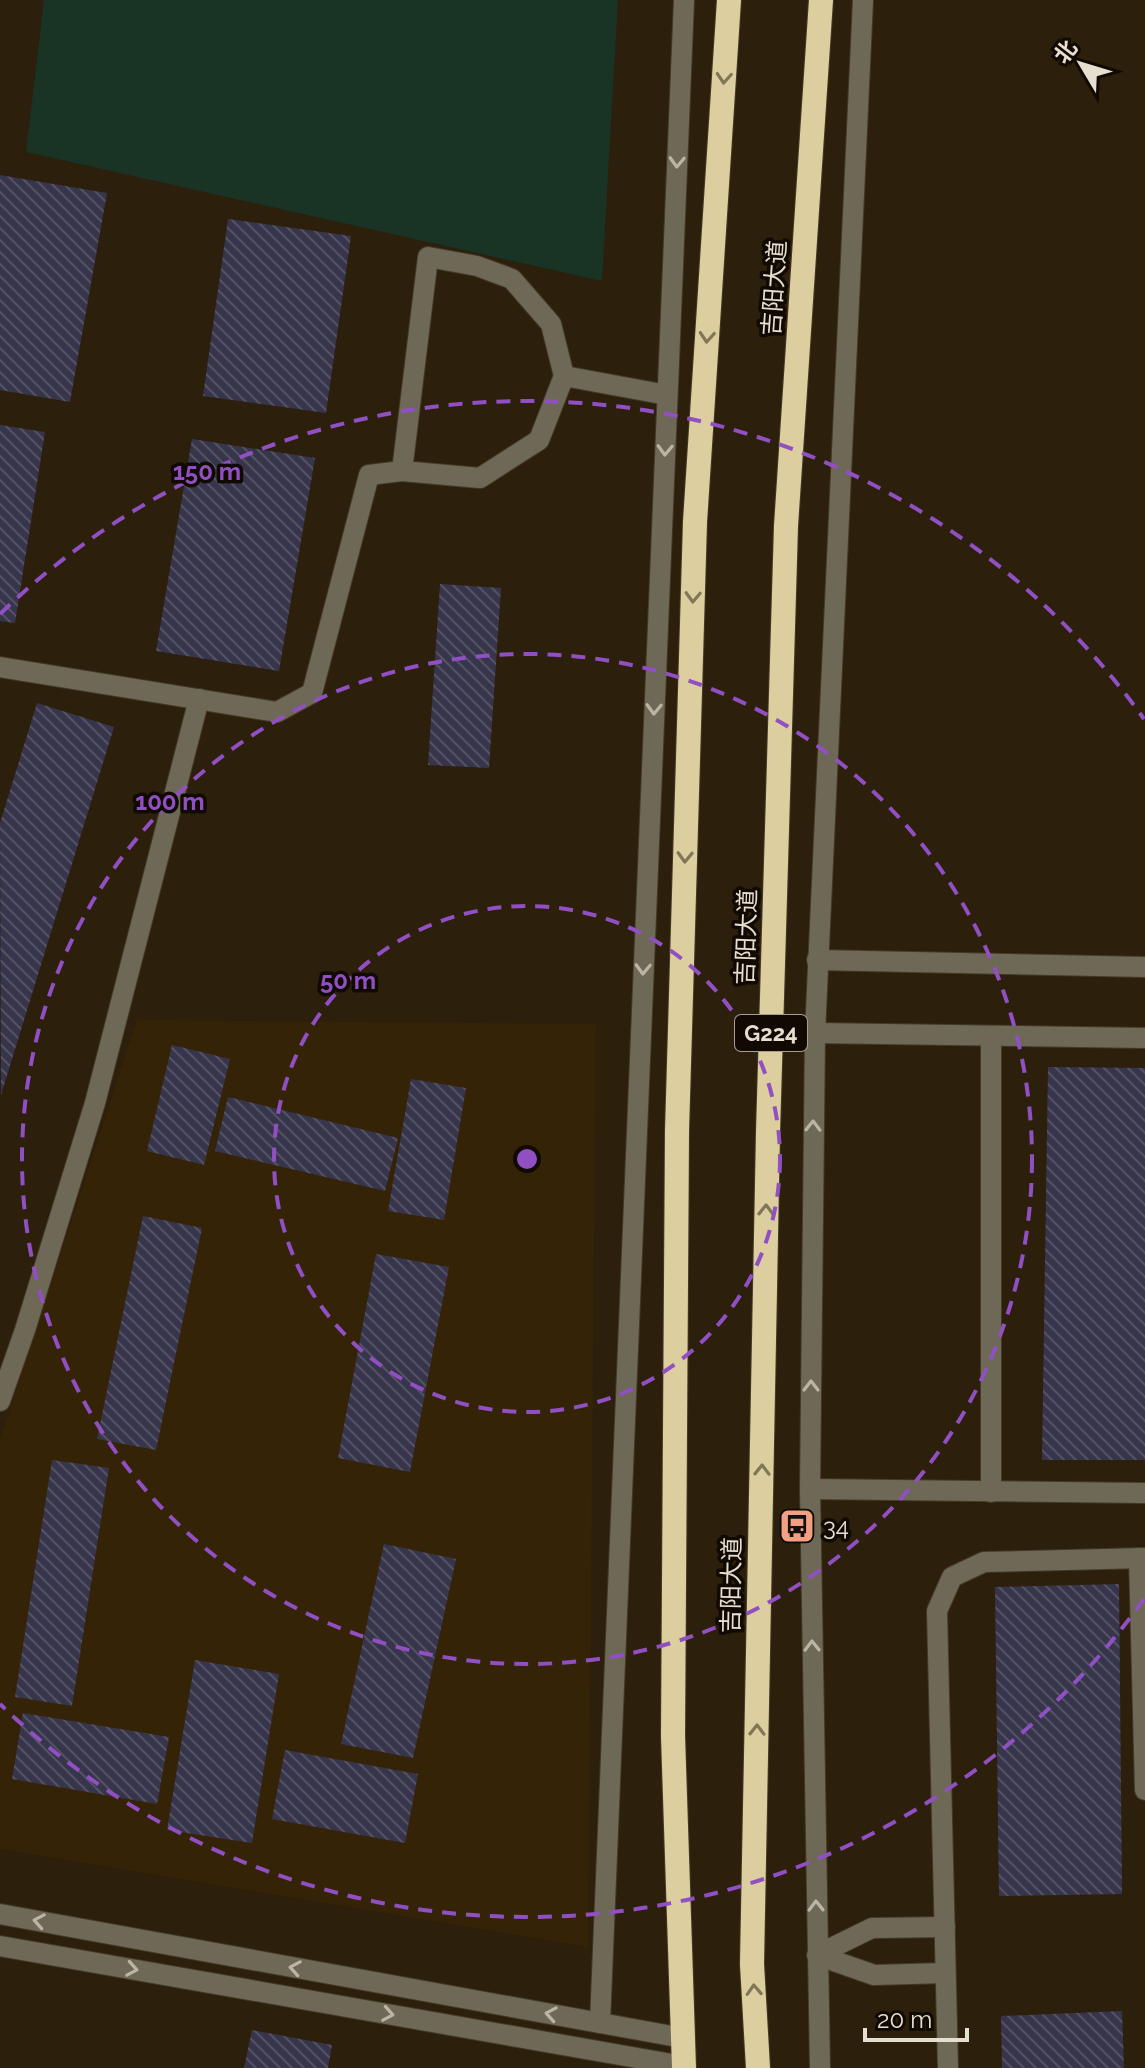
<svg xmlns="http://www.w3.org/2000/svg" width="1145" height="2068" font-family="Raleway,'Noto Sans SC',sans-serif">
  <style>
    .built { fill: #342307 }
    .garden { fill: #193325 }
    .building { fill: url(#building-back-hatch) }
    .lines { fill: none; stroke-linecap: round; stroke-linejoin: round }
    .minor-casing { stroke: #463a27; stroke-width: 22 }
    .highway-casing { stroke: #463a27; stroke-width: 26 }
    .minor { stroke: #6e6956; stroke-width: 20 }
    .highway { stroke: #dcce9e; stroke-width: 24 }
    .oneway { stroke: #807658 }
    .oneway2 { stroke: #bcb5a6 }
    .ring { fill: none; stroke: #9050c3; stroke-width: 4; stroke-dasharray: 14 10 }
    .labels { text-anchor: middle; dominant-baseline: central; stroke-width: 7; stroke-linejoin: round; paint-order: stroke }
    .shield { fill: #100a03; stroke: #a69e93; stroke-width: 2 }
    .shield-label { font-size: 22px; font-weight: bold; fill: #e6ded1 }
    .street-label { font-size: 24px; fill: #e6ded1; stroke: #100a03 }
    .poi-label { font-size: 24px; fill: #e6ded1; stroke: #100a03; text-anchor: start }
    .centre { fill: #9050c3; stroke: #100a03; stroke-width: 4 }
    .ring-label { font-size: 24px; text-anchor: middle; font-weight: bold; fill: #9050c3; stroke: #100a03; stroke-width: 7; stroke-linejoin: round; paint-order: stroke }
  </style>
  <defs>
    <pattern id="building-back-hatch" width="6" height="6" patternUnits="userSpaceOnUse" patternTransform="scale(2)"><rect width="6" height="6" fill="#37354b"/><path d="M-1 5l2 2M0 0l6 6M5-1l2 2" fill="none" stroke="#545264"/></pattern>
  </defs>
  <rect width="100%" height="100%" fill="#2c1f0b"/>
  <!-- built -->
  <polygon class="built" points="137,1020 596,1024 588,1947 0,1849 0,1440"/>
  <!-- garden -->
  <polygon class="garden" points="44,0 618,0 602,281 26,152"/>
  <!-- building -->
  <g class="building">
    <polygon points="0,175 107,193 70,402 0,390"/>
    <polygon points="228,219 351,236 326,413 203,396"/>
    <polygon points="0,425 45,432 15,623 0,621"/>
    <polygon points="192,439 315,458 279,671 156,651"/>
    <polygon points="440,584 501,588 489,768 428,765"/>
    <polygon points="37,703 114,727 1,1095 0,823"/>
    <polygon points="172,1045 230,1059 204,1165 147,1151"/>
    <polygon points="1048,1067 1145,1068 1145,1460 1042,1460"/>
    <polygon points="411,1079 466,1088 444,1220 388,1211"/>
    <polygon points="228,1097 398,1138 385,1191 215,1151"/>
    <polygon points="143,1216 202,1228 156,1450 97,1439"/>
    <polygon points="376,1254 449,1267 410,1472 338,1458"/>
    <polygon points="52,1460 109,1468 72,1706 15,1697"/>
    <polygon points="384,1544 456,1559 413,1758 341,1744"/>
    <polygon points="1119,1584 1122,1894 999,1896 995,1587"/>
    <polygon points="195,1660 279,1674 252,1843 167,1830"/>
    <polygon points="23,1713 169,1737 157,1804 12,1779"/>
    <polygon points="285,1750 418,1774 405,1843 272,1819"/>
    <polygon points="1122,2011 1124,2068 1002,2068 1001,2016"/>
    <polygon points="252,2030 332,2045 328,2068 244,2068"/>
  </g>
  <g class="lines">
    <defs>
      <g id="minor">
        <polyline points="564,376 539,440 480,478 402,471 428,257 477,266 512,279 551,324 564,376 667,395"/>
        <polyline points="0,667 277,712 312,693 369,475 402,471"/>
        <polyline points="817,960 1145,967"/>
        <polyline points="815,1033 1145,1038"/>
        <polyline points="0,1401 25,1330 95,1103 199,699"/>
        <polyline points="810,1489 1145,1493"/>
        <polyline points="991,1492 991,1036"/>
        <polyline points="1139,1558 1145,1790"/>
        <polyline points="0,1914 683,2038"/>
        <polyline points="945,1927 872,1928 817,1955 874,1975 945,1973"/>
        <polyline points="0,1946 683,2066"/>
        <polyline points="600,2023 684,0"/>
        <polyline points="820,2068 810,1489 815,1033 863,0"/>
        <polyline points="948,2068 937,1611 952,1577 984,1562 1145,1558"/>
      </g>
      <g id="highway">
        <polyline points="684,2068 673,1736 677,1131 695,522 729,0"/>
        <polyline points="758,2068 752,1964 768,1132 786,526 821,0"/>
      </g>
    </defs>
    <!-- minor casing -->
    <use href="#minor" class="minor-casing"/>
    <!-- highway casing -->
    <use href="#highway" class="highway-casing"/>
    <!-- minor -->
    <use href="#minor" class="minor"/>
    <!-- highway -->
    <use href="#highway" class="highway"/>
  </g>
  <!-- one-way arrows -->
  <defs><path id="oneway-chevron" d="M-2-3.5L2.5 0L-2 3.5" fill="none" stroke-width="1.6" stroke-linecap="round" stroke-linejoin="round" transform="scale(2)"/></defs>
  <g class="oneway">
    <use href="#oneway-chevron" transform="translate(724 78) rotate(94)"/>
    <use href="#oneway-chevron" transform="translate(707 337) rotate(94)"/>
    <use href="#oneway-chevron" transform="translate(693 597) rotate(92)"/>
    <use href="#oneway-chevron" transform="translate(685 857) rotate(92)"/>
    <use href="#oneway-chevron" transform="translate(766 1210) rotate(-89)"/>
    <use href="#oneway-chevron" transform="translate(762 1470) rotate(-89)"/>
    <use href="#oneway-chevron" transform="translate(757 1730) rotate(-89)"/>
    <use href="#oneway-chevron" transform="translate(754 1990) rotate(-93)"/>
  </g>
  <g class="oneway2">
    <use href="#oneway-chevron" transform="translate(677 162) rotate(92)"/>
    <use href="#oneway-chevron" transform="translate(665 450) rotate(92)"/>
    <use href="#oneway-chevron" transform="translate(654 709) rotate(92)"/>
    <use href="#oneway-chevron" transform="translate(643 969) rotate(92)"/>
    <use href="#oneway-chevron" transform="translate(813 1126) rotate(-89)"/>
    <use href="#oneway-chevron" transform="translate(811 1386) rotate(-90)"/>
    <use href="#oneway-chevron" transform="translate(812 1646) rotate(-91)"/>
    <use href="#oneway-chevron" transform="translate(816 1906) rotate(-91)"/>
    <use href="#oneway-chevron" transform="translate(39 1921) rotate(-170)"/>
    <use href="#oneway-chevron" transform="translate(295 1968) rotate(-170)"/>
    <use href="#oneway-chevron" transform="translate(132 1969) rotate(10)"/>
    <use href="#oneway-chevron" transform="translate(388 2014) rotate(10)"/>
    <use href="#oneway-chevron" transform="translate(551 2014) rotate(-170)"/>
  </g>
  <!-- distance rings -->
  <g class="ring">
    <circle cx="527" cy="1159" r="253"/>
    <circle cx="527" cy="1159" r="505"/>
    <path d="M1144 1599A758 758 0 0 1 0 1704M0 614A758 758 0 0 1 1144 719"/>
  </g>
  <!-- icons -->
  <defs>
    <symbol id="bus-square" viewBox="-11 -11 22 22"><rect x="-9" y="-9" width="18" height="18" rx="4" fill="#f2a080" stroke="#100a03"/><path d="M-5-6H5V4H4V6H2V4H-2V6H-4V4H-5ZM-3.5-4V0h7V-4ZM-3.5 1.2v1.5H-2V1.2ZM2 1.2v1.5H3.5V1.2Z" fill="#111"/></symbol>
  </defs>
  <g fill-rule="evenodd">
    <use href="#bus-square" x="777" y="1506" width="40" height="40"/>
  </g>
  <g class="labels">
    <!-- shield labels -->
    <rect class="shield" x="735" y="1015" width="72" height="36" rx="6"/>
    <g class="shield-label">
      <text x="771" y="1033">G224</text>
    </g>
    <!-- street labels -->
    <g class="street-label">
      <text transform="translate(774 288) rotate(-86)">吉阳大道</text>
      <text transform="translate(746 937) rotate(-88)">吉阳大道</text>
      <text transform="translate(731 1585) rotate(-89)">吉阳大道</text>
    </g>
    <!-- poi labels -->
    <g class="poi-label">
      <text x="823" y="1526">34</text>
    </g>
  </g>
  <circle cx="527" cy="1159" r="12" class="centre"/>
  <g class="ring-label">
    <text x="207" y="480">150 m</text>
    <text x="170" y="810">100 m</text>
    <text x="348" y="989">50 m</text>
  </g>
  <!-- north arrow -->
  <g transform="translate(1081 64) rotate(308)" stroke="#100a03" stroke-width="6" paint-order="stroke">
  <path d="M0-6L14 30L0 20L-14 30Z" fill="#e6ded1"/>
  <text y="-12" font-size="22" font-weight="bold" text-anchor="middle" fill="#e6ded1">北</text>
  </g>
  <!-- scale -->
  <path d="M865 2028v12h102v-12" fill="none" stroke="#e6ded1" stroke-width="4"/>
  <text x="877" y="2028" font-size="24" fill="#e6ded1" stroke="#100a03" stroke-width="6" paint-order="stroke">20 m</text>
</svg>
